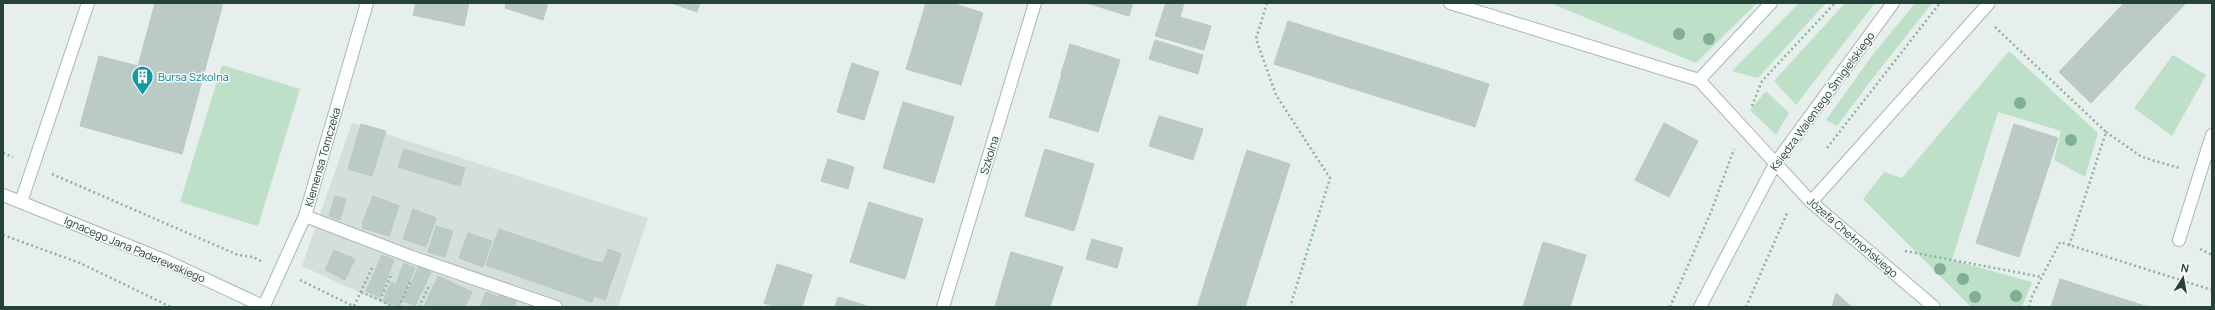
<svg xmlns="http://www.w3.org/2000/svg" width="2215" height="310" font-family="Manrope,sans-serif">
  <style>
    .built { fill: #d4dfda }
    .green { fill: #bfe0c8 }
    .building { fill: #bbcac4; stroke: #b8c9c2 }
    .lines { fill: none; stroke-linecap: round; stroke-linejoin: round }
    .service-casing { stroke: #a8b8b2; stroke-width: 14 }
    .minor-casing { stroke: #a8b8b2; stroke-width: 14 }
    .tertiary-casing { stroke: #a8b8b2; stroke-width: 14 }
    .path { stroke: #86b3a5; stroke-width: 2.5; stroke-dasharray: 2 3; stroke-linecap: butt }
    .service { stroke: #fff; stroke-width: 12 }
    .minor { stroke: #fff; stroke-width: 12 }
    .tertiary { stroke: #fff; stroke-width: 12 }
    .tree { fill: #80af93 }
    .labels { text-anchor: middle; dominant-baseline: central; stroke-width: 3; stroke-linejoin: round; paint-order: stroke }
    .culture-label { font-size: 11px; fill: #0d838f; stroke: #f7fbf9; text-anchor: start }
    .street-label { font-size: 11px; fill: #24423a; stroke: #f7fbf9 }
  </style>
  <rect width="100%" height="100%" fill="#e6efeb"/>
  <!-- built -->
  <polygon class="built" points="352,123 648,218 618,307 391,307 302,266"/>
  <!-- green -->
  <g class="green">
    <polygon points="1550,3 1757,3 1696,63"/>
    <polygon points="1799,3 1826,3 1758,78 1732,71"/>
    <polygon points="1845,3 1875,3 1796,105 1774,81"/>
    <polygon points="1915,3 1932,3 1873,78 1837,126 1826,120 1871,57"/>
    <polygon points="2009,51 2098,133 2085,177 2054,160 2061,131 1998,112 1952,260 2032,282 2022,307 1971,307 1863,199 1884,172 1902,178"/>
    <polygon points="2173,55 2206,75 2172,136 2134,108"/>
    <polygon points="222,65 300,89 258,226 180,202"/>
    <polygon points="1766,91 1789,113 1776,135 1750,110"/>
  </g>
  <!-- building -->
  <g class="building">
    <polygon points="155,3 223,3 182,154 80,126 99,56 138,66"/>
    <polygon points="416,3 469,3 464,26 413,15"/>
    <polygon points="506,3 548,3 543,20 505,8"/>
    <polygon points="671,3 700,3 697,12"/>
    <polygon points="926,3 952,3 983,13 961,85 906,69"/>
    <polygon points="1087,3 1133,3 1129,16"/>
    <polygon points="1166,3 1184,3 1180,17 1211,26 1204,50 1155,36"/>
    <polygon points="2124,3 2186,3 2091,103 2059,72"/>
    <polygon points="1288,21 1489,84 1475,127 1274,64"/>
    <polygon points="1155,40 1203,55 1198,74 1149,59"/>
    <polygon points="1070,44 1120,60 1111,89 1061,74"/>
    <polygon points="852,63 879,72 864,120 837,112"/>
    <polygon points="1062,74 1111,89 1098,132 1049,117"/>
    <polygon points="903,102 954,117 934,183 883,168"/>
    <polygon points="1159,116 1203,129 1193,160 1149,146"/>
    <polygon points="1664,123 1698,141 1669,197 1635,180"/>
    <polygon points="361,124 386,131 372,176 348,169"/>
    <polygon points="2014,124 2058,138 2019,257 1976,243"/>
    <polygon points="404,149 465,168 460,186 398,167"/>
    <polygon points="1045,149 1094,164 1074,231 1025,216"/>
    <polygon points="1247,150 1290,164 1245,307 1197,307"/>
    <polygon points="828,159 854,167 848,189 821,181"/>
    <polygon points="335,196 346,199 340,220 329,216"/>
    <polygon points="373,196 399,206 389,236 362,228 364,225 362,224"/>
    <polygon points="869,202 923,219 905,279 850,262"/>
    <polygon points="413,209 436,218 426,247 403,239"/>
    <polygon points="436,226 453,231 445,257 428,252"/>
    <polygon points="499,229 593,261 603,263 608,249 621,254 605,300 594,296 592,302 486,265"/>
    <polygon points="468,233 492,241 483,267 459,258"/>
    <polygon points="1092,239 1123,248 1117,268 1086,259"/>
    <polygon points="1543,242 1586,255 1570,307 1523,307"/>
    <polygon points="334,250 355,259 345,280 325,270"/>
    <polygon points="1011,252 1063,267 1050,307 995,307"/>
    <polygon points="382,255 394,260 380,297 366,291"/>
    <polygon points="404,263 415,268 399,307 397,307 383,301 391,282 396,284"/>
    <polygon points="777,264 812,275 802,307 775,307 764,303"/>
    <polygon points="419,266 431,272 415,306 403,301"/>
    <polygon points="438,276 472,292 465,307 424,307"/>
    <polygon points="2060,279 2148,307 2051,307"/>
    <polygon points="486,292 499,297 500,294 516,301 514,307 480,307"/>
    <polygon points="1836,293 1852,307 1832,307"/>
    <polygon points="838,297 870,307 835,307"/>
  </g>
  <g class="lines">
    <defs>
      <g id="service">
        <polyline points="21,202 88,3"/>
        <polyline points="1811,202 1989,3"/>
        <polyline points="305,216 412,257 556,307"/>
        <polyline points="2179,240 2212,135"/>
      </g>
      <g id="minor">
        <polyline points="1450,3 1699,80 1811,202 1934,307"/>
        <polyline points="1699,80 1771,3"/>
        <polyline points="264,306 305,216 367,3"/>
        <polyline points="943,307 1035,3"/>
        <polyline points="1700,307 1775,164 1893,3"/>
      </g>
      <polyline id="tertiary" points="3,195 164,260 265,307"/>
    </defs>
    <!-- service casing -->
    <use href="#service" class="service-casing"/>
    <!-- minor casing -->
    <use href="#minor" class="minor-casing"/>
    <!-- tertiary casing -->
    <use href="#tertiary" class="tertiary-casing"/>
    <!-- path -->
    <g class="path">
      <polyline points="1267,3 1256,39 1276,95 1330,178 1290,307"/>
      <polyline points="1995,27 2106,132 2069,246"/>
      <polyline points="1752,106 1762,81 1835,3"/>
      <polyline points="2106,132 2142,157 2179,168"/>
      <polyline points="1827,148 1940,3"/>
      <polyline points="3,153 13,157"/>
      <polyline points="52,174 238,255 253,257 261,261"/>
      <polyline points="3,235 80,263 171,307"/>
      <polyline points="2200,249 2212,255"/>
      <polyline points="1905,251 2042,277"/>
      <polyline points="300,280 355,307"/>
      <polyline points="361,292 380,300 392,273"/>
      <polyline points="380,300 392,307"/>
      <polyline points="354,306 373,266"/>
      <polyline points="399,307 411,280"/>
      <polyline points="419,307 429,286"/>
      <polyline points="1670,307 1711,212 1734,149"/>
      <polyline points="1746,307 1788,211"/>
      <polyline points="2029,307 2032,296 2060,242 2212,290"/>
    </g>
    <!-- service -->
    <use href="#service" class="service"/>
    <!-- minor -->
    <use href="#minor" class="minor"/>
    <!-- tertiary -->
    <use href="#tertiary" class="tertiary"/>
  </g>
  <!-- trees -->
  <g class="tree">
    <circle cx="1679" cy="34" r="6"/>
    <circle cx="1709" cy="39" r="6"/>
    <circle cx="2020" cy="103" r="6"/>
    <circle cx="2071" cy="140" r="6"/>
    <circle cx="1940" cy="269" r="6"/>
    <circle cx="1963" cy="279" r="6"/>
    <circle cx="2016" cy="296" r="6"/>
    <circle cx="1975" cy="297" r="6"/>
  </g>
  <!-- icons -->
  <defs>
    <symbol id="building-pin" viewBox="-11 -11 22 30"><path d="M0 17L-7.5 6A9.5 9.5 0 1 1 7.5 6Z" fill="#0f9aa8" stroke="#f7fbf9"/><path d="M-4-6H4V6H1V3H-1V6H-4ZM-2.5-4.3h1.7v1.8h-1.7ZM.8-4.3h1.7v1.8H.8ZM-2.5-1h1.7V.8h-1.7ZM.8-1h1.7V.8H.8Z" fill="#fff"/></symbol>
  </defs>
  <g fill-rule="evenodd">
    <use href="#building-pin" x="130" y="64" width="25" height="34"/>
  </g>
  <g class="labels">
    <!-- culture labels -->
    <g class="culture-label">
      <text x="158" y="76">Bursa Szkolna</text>
    </g>
    <!-- street labels -->
    <g class="street-label">
      <text transform="translate(1822 101) rotate(-54)">Księdza Walentego Śmigielskiego</text>
      <text transform="translate(989 155) rotate(-73)">Szkolna</text>
      <text transform="translate(322 157) rotate(-74)">Klemensa Tomczeka</text>
      <text transform="translate(1853 237) rotate(41)">Józefa Chełmońskiego</text>
      <text transform="translate(135 249) rotate(23)">Ignacego Jana Paderewskiego</text>
    </g>
  </g>
  <!-- border -->
  <rect width="2215" height="310" fill="none" stroke="#24423a" stroke-width="8"/>
  <!-- north arrow -->
  <g transform="translate(2183 278) rotate(11)" stroke="#f7fbf9" stroke-width="3" paint-order="stroke">
  <path d="M0-3L7 15L0 10L-7 15Z" fill="#24423a"/>
  <text y="-6" font-size="11" font-weight="bold" text-anchor="middle" fill="#24423a">N</text>
  </g>
</svg>
